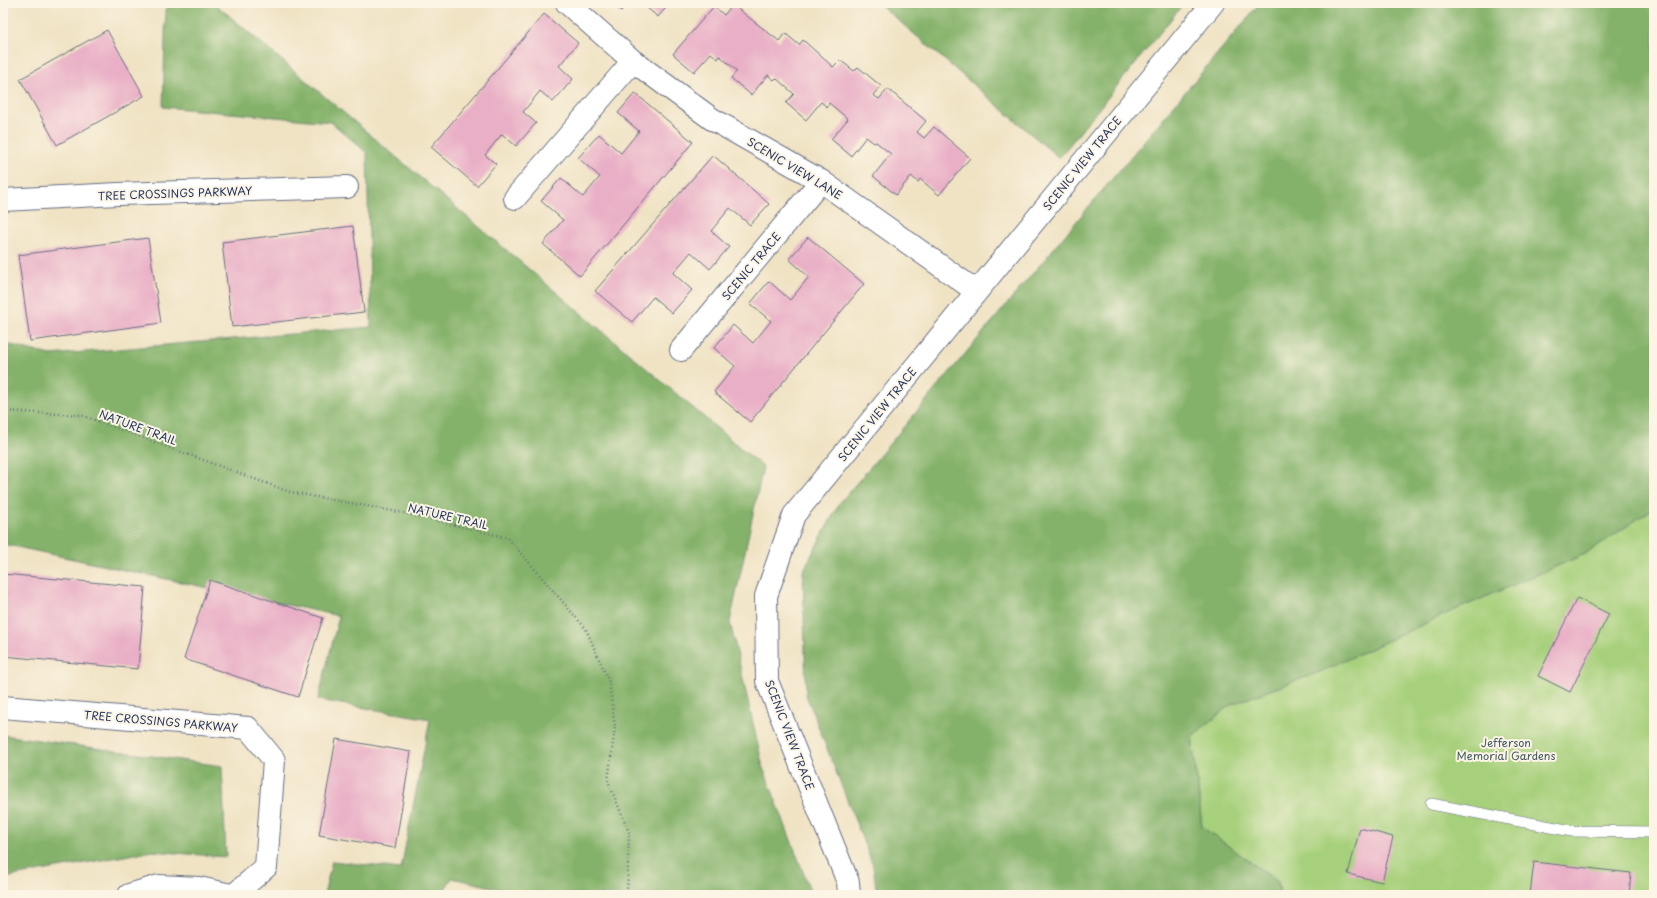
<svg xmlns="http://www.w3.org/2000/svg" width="1657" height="898" font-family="'Playpen Sans',sans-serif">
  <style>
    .green { fill: #a7d07b; stroke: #61806c }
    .forest { fill: #85b26b; stroke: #507064 }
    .building { fill: #e9afc6 }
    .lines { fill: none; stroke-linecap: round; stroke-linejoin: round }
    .service-casing { stroke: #666e82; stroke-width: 12 }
    .minor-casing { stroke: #666e82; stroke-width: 24 }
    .path { stroke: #666e82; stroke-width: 2.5; stroke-dasharray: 1 3; stroke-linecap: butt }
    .service { stroke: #fff; stroke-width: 11 }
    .minor { stroke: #fff; stroke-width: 22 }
    .labels { text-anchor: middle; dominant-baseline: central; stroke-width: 4; stroke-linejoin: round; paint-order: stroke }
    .street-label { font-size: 11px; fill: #1b2f5e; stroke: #fcf5e5 }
    .park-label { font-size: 11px; fill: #3e5765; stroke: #fcf5e5 }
  </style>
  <rect width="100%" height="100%" fill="#fcf5e5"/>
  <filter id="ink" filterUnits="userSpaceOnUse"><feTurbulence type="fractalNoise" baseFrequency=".025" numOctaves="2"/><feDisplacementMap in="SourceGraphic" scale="8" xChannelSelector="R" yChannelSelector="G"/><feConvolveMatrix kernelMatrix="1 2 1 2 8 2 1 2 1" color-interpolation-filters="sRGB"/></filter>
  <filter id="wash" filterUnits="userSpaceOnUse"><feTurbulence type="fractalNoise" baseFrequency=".012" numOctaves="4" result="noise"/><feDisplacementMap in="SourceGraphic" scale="16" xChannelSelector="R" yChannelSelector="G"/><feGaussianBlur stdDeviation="0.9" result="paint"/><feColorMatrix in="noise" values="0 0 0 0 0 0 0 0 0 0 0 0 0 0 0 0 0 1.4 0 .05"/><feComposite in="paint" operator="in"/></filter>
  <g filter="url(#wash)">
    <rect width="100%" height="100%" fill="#f0e3c4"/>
    <!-- green -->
    <polygon class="green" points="1654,508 1654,895 1280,895 1278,882 1202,827 1192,736 1232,704 1322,671 1441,616 1585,554"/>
    <!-- forest -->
    <g class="forest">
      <polygon points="166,3 214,3 763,467 730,622 763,767 812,895 527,895 452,878 441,895 324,895 332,861 401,869 430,719 318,700 339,616 3,544 3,343 50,355 371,327 367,153 331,122 163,107"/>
      <polygon points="878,3 1184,3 1059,158"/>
      <polygon points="1260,3 1654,3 1654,508 1585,554 1441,616 1322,671 1232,704 1192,736 1202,827 1278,882 1280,895 877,895 873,866 806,695 803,571 839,504"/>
      <polygon points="3,735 222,766 226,857 152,851 13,876 3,880"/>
    </g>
    <g id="blocks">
      <!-- building -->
      <g class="building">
        <polygon points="611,3 628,3 621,11"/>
        <polygon points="641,3 670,3 658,17"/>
        <polygon points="733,5 779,41 785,33 799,45 803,40 833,67 840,60 854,71 858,67 881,86 873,95 879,99 888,89 926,121 917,132 924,138 934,127 970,158 939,195 920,179 918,182 911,176 896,195 873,176 891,154 876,142 874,143 866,137 851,156 831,139 848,119 829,103 827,107 821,102 806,120 786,103 794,94 776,78 774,80 768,75 751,95 731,78 737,71 720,56 718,59 711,53 694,72 673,54 714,6 724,15"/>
        <polygon points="544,14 578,43 559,66 573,79 553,102 540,91 523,112 536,123 516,146 502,134 485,155 496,164 477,186 431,147"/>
        <polygon points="107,30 144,96 57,145 20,79"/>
        <polygon points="635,93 693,142 580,276 543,244 563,220 541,201 561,178 583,197 600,177 578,158 599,134 621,153 639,131 618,113"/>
        <polygon points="713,155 769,204 750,225 730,208 711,231 729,247 710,269 691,252 673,273 692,290 672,313 653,297 632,322 595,291"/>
        <polygon points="353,226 364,312 232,327 222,242"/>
        <polygon points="808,237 864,284 750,422 714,392 735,366 714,348 733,325 753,343 771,321 750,304 769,281 790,300 809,277 789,259"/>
        <polygon points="148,238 161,323 30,341 18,255"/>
        <polygon points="3,574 145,587 138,669 3,656"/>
        <polygon points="210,580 323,618 298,697 184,659"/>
        <polygon points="1577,598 1609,614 1570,692 1538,676"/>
        <polygon points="336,739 411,752 395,848 319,835"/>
        <polygon points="1360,828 1393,837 1382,882 1348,874"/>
        <polygon points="1534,862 1631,873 1629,895 1530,895"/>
        <polygon points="455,891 469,894 469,895 454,895"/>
      </g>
    </g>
  </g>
  <g filter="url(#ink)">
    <use href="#blocks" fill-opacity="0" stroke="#666e82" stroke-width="1"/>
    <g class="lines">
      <defs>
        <polyline id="service" points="1431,804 1572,831 1654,832"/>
        <g id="minor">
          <polyline points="567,3 633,61 712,119 821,181 976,291"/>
          <polyline points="515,198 633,61"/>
          <polyline points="3,200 118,194 347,187"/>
          <polyline points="681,350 821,181"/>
          <polyline points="3,707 248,728 274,760 266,867 234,895"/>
          <polyline points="129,895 159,886 199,888 231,895"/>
          <polyline points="849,895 848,882 767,681 766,596 794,515 1213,3"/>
        </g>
      </defs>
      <!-- service casing -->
      <use href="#service" class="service-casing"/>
      <!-- minor casing -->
      <use href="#minor" class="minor-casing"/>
      <!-- path -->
      <polyline class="path" points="3,411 81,415 290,492 409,514 508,538 586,629 609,682 615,727 608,781 629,832 627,895"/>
      <!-- service -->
      <use href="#service" class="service"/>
      <!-- minor -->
      <use href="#minor" class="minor"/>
    </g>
  </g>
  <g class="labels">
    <!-- street labels -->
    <g class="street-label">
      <text transform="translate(1082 163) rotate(-51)">SCENIC VIEW TRACE</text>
      <text transform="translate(795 168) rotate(31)">SCENIC VIEW LANE</text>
      <text transform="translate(175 193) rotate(-2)">TREE CROSSINGS PARKWAY</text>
      <text transform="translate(751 266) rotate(-50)">SCENIC TRACE</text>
      <text transform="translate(877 414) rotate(-51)">SCENIC VIEW TRACE</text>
      <text transform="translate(138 427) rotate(20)">NATURE TRAIL</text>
      <text transform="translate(448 516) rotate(13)">NATURE TRAIL</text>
      <text transform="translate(161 721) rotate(5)">TREE CROSSINGS PARKWAY</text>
      <text transform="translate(790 735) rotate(69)">SCENIC VIEW TRACE</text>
    </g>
    <!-- park labels -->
    <g class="park-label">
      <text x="1506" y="742">Jefferson<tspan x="1506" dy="13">Memorial Gardens</tspan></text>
    </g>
  </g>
  <!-- margin -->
  <rect width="1657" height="898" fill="none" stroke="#fcf5e5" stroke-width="16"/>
</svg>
